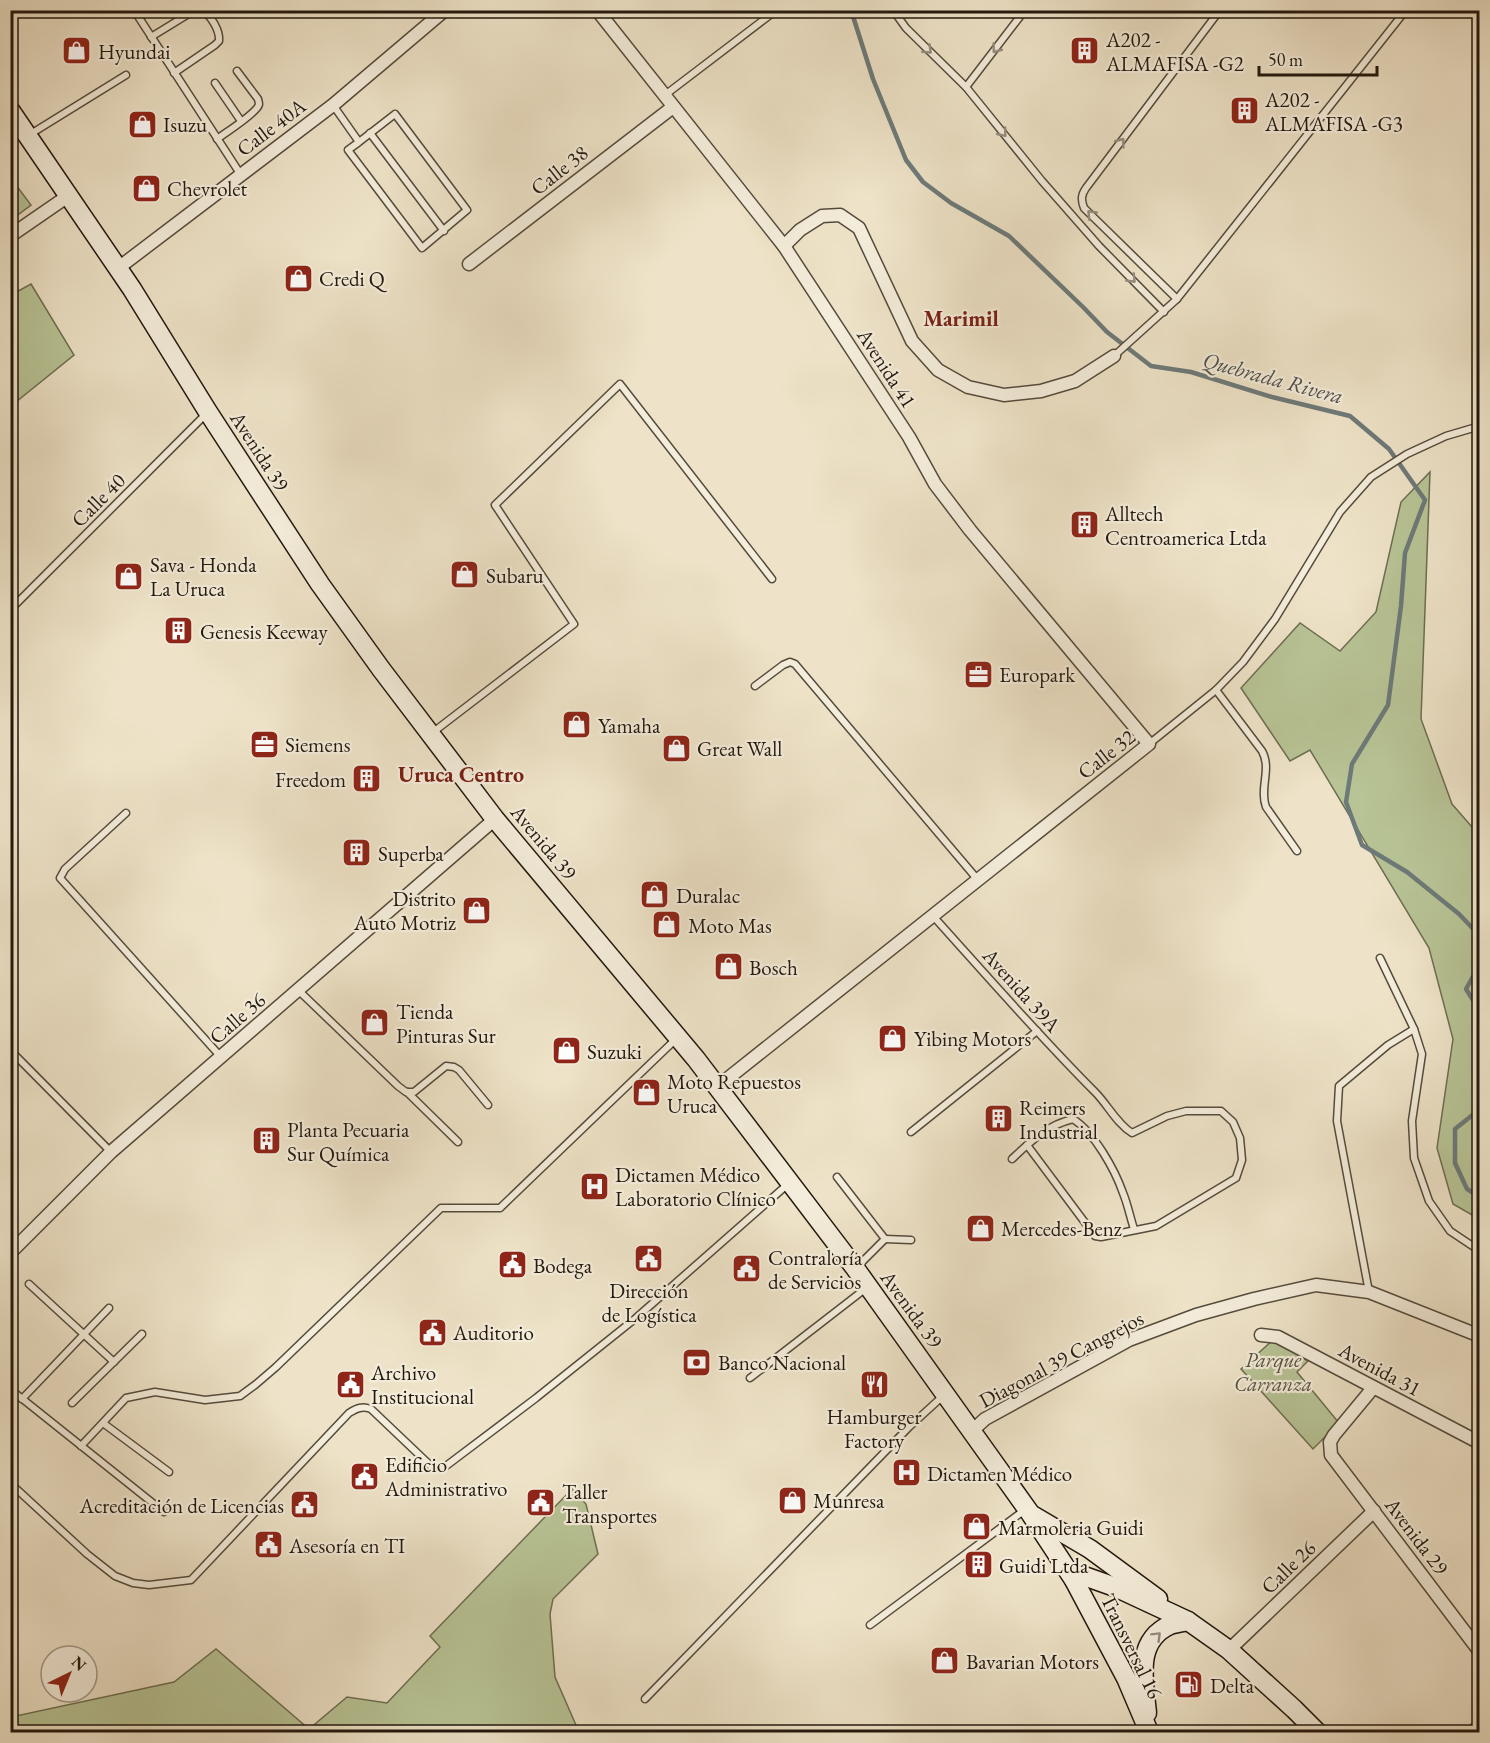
<svg xmlns="http://www.w3.org/2000/svg" width="1490" height="1743" font-family="'EB Garamond',serif">
  <style>
    .green { fill: #b8c496; stroke: #6d6e52; stroke-width: 1.5 }
    .lines { fill: none; stroke-linecap: round; stroke-linejoin: round }
    .stream { stroke: #6d7a79; stroke-width: 4.5 }
    .service-casing { stroke: #554b3c; stroke-width: 9 }
    .minor-casing { stroke: #554b3c; stroke-width: 15 }
    .secondary-casing { stroke: #22180e; stroke-width: 21 }
    .service { stroke: #f4eddb; stroke-width: 6 }
    .minor { stroke: #f4eddb; stroke-width: 12 }
    .secondary { stroke: #f4eddb; stroke-width: 18 }
    .oneway { stroke: #968d7f }
    .labels { text-anchor: middle; dominant-baseline: central; stroke-width: 4.5; stroke-linejoin: round; paint-order: stroke }
    .poi-label { font-size: 21px; fill: #22180e; stroke: #f4eddb; text-anchor: start }
    .street-label { font-size: 21px; fill: #22180e; stroke: #f4eddb }
    .park-label { font-size: 21px; font-style: italic; fill: #56543e; stroke: #f4eddb }
    .neighbourhood-label { font-size: 22px; font-weight: bold; fill: #7a1f14; stroke: #f4eddb }
    .water-label { font-size: 22px; font-style: italic; fill: #4e514d; stroke: #f4eddb }
  </style>
  <rect width="100%" height="100%" fill="#eee3c8"/>
  <filter id="stains"><feTurbulence type="fractalNoise" baseFrequency=".00333" numOctaves="4"/><feColorMatrix values="0 0 0 0 .2 0 0 0 0 .09 0 0 0 0 .02 0 0 0 .5 -.17"/></filter>
  <radialGradient id="worn" r=".72"><stop offset=".6" stop-color="#630" stop-opacity="0"/><stop offset="1" stop-color="#630" stop-opacity=".3"/></radialGradient>
  <!-- green -->
  <g class="green">
    <polygon points="10,177 31,205 11,220 10,220"/>
    <polygon points="31,284 74,355 11,406 11,295"/>
    <polygon points="1430,472 1421,719 1452,804 1479,835 1479,1219 1453,1204 1437,1148 1453,1039 1429,948 1310,750 1290,761 1241,688 1300,623 1340,651 1376,612 1401,502"/>
    <polygon points="1274,1339 1308,1361 1297,1372 1339,1423 1313,1449 1241,1369"/>
    <polygon points="572,1489 586,1504 598,1554 553,1599 550,1614 555,1677 579,1732 11,1732 11,1717 174,1682 216,1649 309,1729 347,1697 387,1703 440,1647 430,1636"/>
  </g>
  <g class="lines">
    <!-- stream -->
    <g class="stream">
      <polyline points="851,10 873,79 906,160 923,182 951,203 1009,236 1083,307 1107,332 1151,366 1191,372 1272,397 1350,416 1389,449 1425,500 1405,553 1401,606 1388,705 1352,764 1346,802 1362,845 1407,872 1459,914 1480,936"/>
      <polyline points="1480,964 1466,989 1480,1011"/>
      <polyline points="1480,1109 1455,1129 1455,1163 1467,1189 1480,1197"/>
    </g>
    <defs>
      <g id="service">
        <polyline points="134,10 241,175"/>
        <polyline points="893,10 906,28 966,87 1042,181 1099,246 1164,312"/>
        <polyline points="151,37 195,10"/>
        <path d="M174 73 215 45 219 41C220 30 211 16 202 10"/>
        <polyline points="215,83 241,121"/>
        <polyline points="966,87 1025,10"/>
        <polyline points="665,95 770,15 767,10"/>
        <polyline points="333,105 359,142 348,150 422,248 467,210 395,114 359,142"/>
        <polyline points="370,133 444,231"/>
        <polyline points="29,135 126,75"/>
        <path d="M217 139C228 131 249 118 257 108 260 104 259 104 258 99L237 71"/>
        <path d="M1177 299 1084 208C1081 200 1081 195 1086 188L1220 10"/>
        <polyline points="1114,356 1177,299 1406,10"/>
        <polyline points="10,610 207,413"/>
        <polyline points="755,686 783,665 790,662 795,664 978,880"/>
        <path d="M1216 690 1262 751C1272 769 1259 788 1266 807L1297 851"/>
        <polyline points="432,733 574,624 495,505 620,384 772,579"/>
        <polyline points="1149,744 1216,690 1243,662 1275,619 1340,512 1371,477 1407,454 1446,436 1480,426"/>
        <polyline points="126,813 65,869 60,878 221,1057"/>
        <path d="M933 916C986 975 1039 1036 1095 1092 1108 1105 1117 1124 1132 1133L1167 1116 1186 1111H1221L1233 1122 1240 1138 1242 1160 1236 1178 1156 1226 1101 1237 1095 1236 1027 1145"/>
        <polyline points="1380,958 1414,1029 1422,1054 1412,1121 1414,1158 1429,1201 1450,1231 1480,1251"/>
        <polyline points="298,990 398,1086 406,1092 414,1092 446,1066 454,1067 459,1070 488,1105"/>
        <polyline points="10,1050 111,1152"/>
        <polyline points="407,1092 458,1142"/>
        <polyline points="911,1132 1037,1031"/>
        <path d="M1012 1159C1030 1142 1047 1125 1073 1119 1094 1132 1115 1170 1123 1193 1128 1205 1130 1217 1134 1229"/>
        <polyline points="10,1174 10,1178"/>
        <polyline points="837,1177 885,1239 857,1267"/>
        <polyline points="885,1239 911,1240"/>
        <polyline points="29,1284 114,1362"/>
        <polyline points="1369,1292 1337,1121 1339,1086 1388,1045 1414,1029"/>
        <polyline points="750,1378 865,1289"/>
        <polyline points="10,1389 164,1512"/>
        <polyline points="22,1399 109,1308"/>
        <polyline points="72,1403 142,1334"/>
        <polyline points="103,1423 169,1472"/>
        <polyline points="81,1446 126,1398 155,1392 205,1400 240,1396 255,1385 276,1367 441,1208 500,1208 676,1039"/>
        <path d="M10 1483 87 1554 115 1576 133 1583 149 1585 191 1580 349 1413C357 1408 362 1406 371 1409L432 1467 442 1469 536 1398 636 1318 788 1184"/>
        <polyline points="870,1625 1026,1509"/>
        <polyline points="645,1699 909,1427 943,1396"/>
      </g>
      <g id="minor">
        <polyline points="597,10 784,246 909,437 935,484 970,530 1149,744 717,1087"/>
        <polyline points="10,236 68,196"/>
        <polyline points="784,246 800,230 822,216 840,215 859,228 912,341 938,370 968,387 1004,395 1041,391 1075,381 1114,356"/>
        <polyline points="469,264 673,107"/>
        <polyline points="117,269 333,105 445,10"/>
        <polyline points="10,1253 111,1152 495,819"/>
        <polyline points="1261,1335 1278,1337 1480,1443"/>
        <polyline points="1373,1388 1334,1435 1330,1442 1331,1455 1480,1652"/>
        <polyline points="972,1431 985,1419 1129,1340 1196,1315 1254,1299 1316,1285 1369,1292 1480,1336"/>
        <polyline points="1229,1650 1374,1511"/>
        <polyline points="1472,1732 1480,1726"/>
      </g>
      <g id="secondary">
        <polyline points="10,110 132,289 208,412 320,584 381,669 495,819 696,1059 855,1268 1030,1513 1074,1580 1126,1678 1149,1732"/>
        <polyline points="1034,1516 1090,1549 1158,1599"/>
        <polyline points="1074,1580 1084,1576 1115,1587 1188,1621 1229,1650 1294,1709 1317,1732"/>
        <path d="M1147 1713C1144 1682 1134 1641 1170 1625 1175 1623 1183 1622 1188 1621"/>
      </g>
    </defs>
    <!-- service casing -->
    <use href="#service" class="service-casing"/>
    <!-- minor casing -->
    <use href="#minor" class="minor-casing"/>
    <!-- secondary casing -->
    <use href="#secondary" class="secondary-casing"/>
    <!-- service -->
    <use href="#service" class="service"/>
    <!-- minor -->
    <use href="#minor" class="minor"/>
    <!-- secondary -->
    <use href="#secondary" class="secondary"/>
  </g>
  <!-- one-way arrows -->
  <defs><path id="oneway-chevron" d="M-2-3.5L2.5 0L-2 3.5" fill="none" stroke-width="1.6" stroke-linecap="round" stroke-linejoin="round" transform="scale(1.5)"/></defs>
  <g class="oneway">
    <use href="#oneway-chevron" transform="translate(996 49) rotate(127)"/>
    <use href="#oneway-chevron" transform="translate(928 50) rotate(44)"/>
    <use href="#oneway-chevron" transform="translate(1003 133) rotate(51)"/>
    <use href="#oneway-chevron" transform="translate(1121 142) rotate(-53)"/>
    <use href="#oneway-chevron" transform="translate(1091 214) rotate(-134)"/>
    <use href="#oneway-chevron" transform="translate(1132 279) rotate(46)"/>
    <use href="#oneway-chevron" transform="translate(1157 1636) rotate(-45)"/>
  </g>
  <!-- icons -->
  <defs>
    <symbol id="shop-square" viewBox="-11 -11 22 22"><rect x="-9" y="-9" width="18" height="18" rx="4" fill="#8f2418" stroke="#f4eddb"/><path d="M-5-2.5h2.3a2.7 3.5 0 0 1 5.4 0H5L5.5 6h-11ZM-1.5-2.5h3a1.5 2.3 0 0 0-3 0Z" fill="#fff"/></symbol>
    <symbol id="building-square" viewBox="-11 -11 22 22"><rect x="-9" y="-9" width="18" height="18" rx="4" fill="#8f2418" stroke="#f4eddb"/><path d="M-4-6H4V6H1V3H-1V6H-4ZM-2.5-4.3h1.7v1.8h-1.7ZM.8-4.3h1.7v1.8H.8ZM-2.5-1h1.7V.8h-1.7ZM.8-1h1.7V.8H.8Z" fill="#fff"/></symbol>
    <symbol id="office-square" viewBox="-11 -11 22 22"><rect x="-9" y="-9" width="18" height="18" rx="4" fill="#8f2418" stroke="#f4eddb"/><path d="M-6-3h4V-5.5h4V-3h4V5H-6ZM-1-4.5V-3h2v-1.5ZM-6 0V1H6V0Z" fill="#fff"/></symbol>
    <symbol id="hospital-square" viewBox="-11 -11 22 22"><rect x="-9" y="-9" width="18" height="18" rx="4" fill="#8f2418" stroke="#f4eddb"/><path d="M-5-5h3v3.5h4V-5h3V5h-3V1.5h-4V5h-3Z" fill="#fff"/></symbol>
    <symbol id="civic-square" viewBox="-11 -11 22 22"><rect x="-9" y="-9" width="18" height="18" rx="4" fill="#8f2418" stroke="#f4eddb"/><path d="M-.6-6.5H3V-4.5H.6V-3L4-1V1h2V6H-6V1h2V-1L-.6-3ZM-1.2 2.5V6h2.4V2.5Z" fill="#fff"/></symbol>
    <symbol id="bank-square" viewBox="-11 -11 22 22"><rect x="-9" y="-9" width="18" height="18" rx="4" fill="#8f2418" stroke="#f4eddb"/><path d="M-6-4H6V4H-6ZM0-2.3a2.3 2.3 0 1 0 0 4.6a2.3 2.3 0 1 0 0-4.6Z" fill="#fff"/></symbol>
    <symbol id="restaurant-square" viewBox="-11 -11 22 22"><rect x="-9" y="-9" width="18" height="18" rx="4" fill="#8f2418" stroke="#f4eddb"/><path d="M-5-6h1v4h1v-4h1v4h1v-4h1v5L-1.5 .5V6h-2V.5L-5-1ZM5-6V6H3V1.5H1.5Q1.5-4 5-6Z" fill="#fff"/></symbol>
    <symbol id="fuel-square" viewBox="-11 -11 22 22"><rect x="-9" y="-9" width="18" height="18" rx="4" fill="#8f2418" stroke="#f4eddb"/><path d="M-5.5-6h7V0h2V4h1.3V-2.5L3-4.5l.8-.8L6-3V5H2.5V1h-1V6h-7ZM-4.2-4.7v3.2H.2V-4.7Z" fill="#fff"/></symbol>
  </defs>
  <g fill-rule="evenodd">
    <use href="#shop-square" x="60" y="34" width="33" height="33"/>
    <use href="#building-square" x="1068" y="34" width="33" height="33"/>
    <use href="#building-square" x="1228" y="94" width="33" height="33"/>
    <use href="#shop-square" x="126" y="108" width="33" height="33"/>
    <use href="#shop-square" x="130" y="172" width="33" height="33"/>
    <use href="#shop-square" x="282" y="262" width="33" height="33"/>
    <use href="#building-square" x="1068" y="508" width="33" height="33"/>
    <use href="#shop-square" x="448" y="558" width="33" height="33"/>
    <use href="#shop-square" x="112" y="560" width="33" height="33"/>
    <use href="#building-square" x="162" y="614" width="33" height="33"/>
    <use href="#office-square" x="962" y="658" width="33" height="33"/>
    <use href="#shop-square" x="560" y="708" width="33" height="33"/>
    <use href="#office-square" x="248" y="728" width="33" height="33"/>
    <use href="#shop-square" x="660" y="732" width="33" height="33"/>
    <use href="#building-square" x="350" y="762" width="33" height="33"/>
    <use href="#building-square" x="340" y="836" width="33" height="33"/>
    <use href="#shop-square" x="638" y="878" width="33" height="33"/>
    <use href="#shop-square" x="460" y="894" width="33" height="33"/>
    <use href="#shop-square" x="650" y="908" width="33" height="33"/>
    <use href="#shop-square" x="712" y="950" width="33" height="33"/>
    <use href="#shop-square" x="358" y="1006" width="33" height="33"/>
    <use href="#shop-square" x="876" y="1022" width="33" height="33"/>
    <use href="#shop-square" x="550" y="1034" width="33" height="33"/>
    <use href="#shop-square" x="630" y="1076" width="33" height="33"/>
    <use href="#building-square" x="982" y="1102" width="33" height="33"/>
    <use href="#building-square" x="250" y="1124" width="33" height="33"/>
    <use href="#hospital-square" x="578" y="1170" width="33" height="33"/>
    <use href="#shop-square" x="964" y="1212" width="33" height="33"/>
    <use href="#civic-square" x="632" y="1242" width="33" height="33"/>
    <use href="#civic-square" x="496" y="1248" width="33" height="33"/>
    <use href="#civic-square" x="730" y="1252" width="33" height="33"/>
    <use href="#civic-square" x="416" y="1316" width="33" height="33"/>
    <use href="#bank-square" x="680" y="1346" width="33" height="33"/>
    <use href="#civic-square" x="334" y="1368" width="33" height="33"/>
    <use href="#restaurant-square" x="858" y="1368" width="33" height="33"/>
    <use href="#hospital-square" x="890" y="1456" width="33" height="33"/>
    <use href="#civic-square" x="348" y="1460" width="33" height="33"/>
    <use href="#shop-square" x="776" y="1484" width="33" height="33"/>
    <use href="#civic-square" x="524" y="1486" width="33" height="33"/>
    <use href="#civic-square" x="288" y="1488" width="33" height="33"/>
    <use href="#shop-square" x="960" y="1510" width="33" height="33"/>
    <use href="#civic-square" x="252" y="1528" width="33" height="33"/>
    <use href="#building-square" x="962" y="1548" width="33" height="33"/>
    <use href="#shop-square" x="928" y="1644" width="33" height="33"/>
    <use href="#fuel-square" x="1172" y="1668" width="33" height="33"/>
  </g>
  <g class="labels">
    <!-- poi labels -->
    <g class="poi-label">
      <text x="1106" y="39">A202 -<tspan x="1106" dy="24">ALMAFISA -G2</tspan></text>
      <text x="98" y="51">Hyundai</text>
      <text x="1265" y="99">A202 -<tspan x="1265" dy="24">ALMAFISA -G3</tspan></text>
      <text x="163" y="124">Isuzu</text>
      <text x="167" y="188">Chevrolet</text>
      <text x="319" y="278">Credi Q</text>
      <text x="1105" y="513">Alltech<tspan x="1105" dy="24">Centroamerica Ltda</tspan></text>
      <text x="150" y="564">Sava - Honda<tspan x="150" dy="24">La Uruca</tspan></text>
      <text x="486" y="575">Subaru</text>
      <text x="200" y="631">Genesis Keeway</text>
      <text x="999" y="674">Europark</text>
      <text x="598" y="725">Yamaha</text>
      <text x="285" y="744">Siemens</text>
      <text x="697" y="748">Great Wall</text>
      <text x="346" y="779" text-anchor="end">Freedom</text>
      <text x="378" y="853">Superba</text>
      <text x="676" y="895">Duralac</text>
      <text x="456" y="898" text-anchor="end">Distrito<tspan x="456" dy="24">Auto Motriz</tspan></text>
      <text x="688" y="925">Moto Mas</text>
      <text x="749" y="967">Bosch</text>
      <text x="396" y="1011">Tienda<tspan x="396" dy="24">Pinturas Sur</tspan></text>
      <text x="914" y="1038">Yibing Motors</text>
      <text x="587" y="1051">Suzuki</text>
      <text x="667" y="1081">Moto Repuestos<tspan x="667" dy="24">Uruca</tspan></text>
      <text x="1019" y="1107">Reimers<tspan x="1019" dy="24">Industrial</tspan></text>
      <text x="287" y="1129">Planta Pecuaria<tspan x="287" dy="24">Sur Química</tspan></text>
      <text x="615" y="1174">Dictamen Médico<tspan x="615" dy="24">Laboratorio Clínico</tspan></text>
      <text x="1001" y="1228">Mercedes-Benz</text>
      <text x="768" y="1257">Contraloría<tspan x="768" dy="24">de Servicios</tspan></text>
      <text x="533" y="1265">Bodega</text>
      <text x="649" y="1290" text-anchor="middle">Dirección<tspan x="649" dy="24">de Logística</tspan></text>
      <text x="453" y="1332">Auditorio</text>
      <text x="718" y="1362">Banco Nacional</text>
      <text x="371" y="1372">Archivo<tspan x="371" dy="24">Institucional</tspan></text>
      <text x="874" y="1416" text-anchor="middle">Hamburger<tspan x="874" dy="24">Factory</tspan></text>
      <text x="385" y="1464">Edificio<tspan x="385" dy="24">Administrativo</tspan></text>
      <text x="927" y="1473">Dictamen Médico</text>
      <text x="562" y="1491">Taller<tspan x="562" dy="24">Transportes</tspan></text>
      <text x="813" y="1500">Munresa</text>
      <text x="284" y="1505" text-anchor="end">Acreditación de Licencias</text>
      <text x="998" y="1527">Marmoleria Guidi</text>
      <text x="289" y="1545">Asesoría en TI</text>
      <text x="999" y="1565">Guidi Ltda</text>
      <text x="966" y="1661">Bavarian Motors</text>
      <text x="1210" y="1685">Delta</text>
    </g>
    <!-- street labels -->
    <g class="street-label">
      <text transform="translate(271 127) rotate(-37)">Calle 40A</text>
      <text transform="translate(559 170) rotate(-38)">Calle 38</text>
      <text transform="translate(887 368) rotate(57)">Avenida 41</text>
      <text transform="translate(260 451) rotate(57)">Avenida 39</text>
      <text transform="translate(98 500) rotate(-45)">Calle 40</text>
      <text transform="translate(1106 754) rotate(-38)">Calle 32</text>
      <text transform="translate(544 842) rotate(50)">Avenida 39</text>
      <text transform="translate(1022 990) rotate(48)">Avenida 39A</text>
      <text transform="translate(237 1018) rotate(-41)">Calle 36</text>
      <text transform="translate(912 1309) rotate(54)">Avenida 39</text>
      <text transform="translate(1061 1359) rotate(-28)">Diagonal 39 Cangrejos</text>
      <text transform="translate(1380 1369) rotate(28)">Avenida 31</text>
      <text transform="translate(1417 1536) rotate(53)">Avenida 29</text>
      <text transform="translate(1288 1567) rotate(-44)">Calle 26</text>
      <text transform="translate(1132 1646) rotate(64)">Transversal 16</text>
    </g>
    <!-- park labels -->
    <g class="park-label">
      <text x="1273" y="1359">Parque<tspan x="1273" dy="24">Carranza</tspan></text>
    </g>
    <!-- neighbourhood labels -->
    <g class="neighbourhood-label">
      <text x="961" y="318">Marimil</text>
      <text x="461" y="774">Uruca Centro</text>
    </g>
    <!-- water labels -->
    <g class="water-label">
      <text transform="translate(1273 378) rotate(15)">Quebrada Rivera</text>
    </g>
  </g>
  <!-- margin -->
  <rect width="1490" height="1743" fill="none" stroke="#eee3c8" stroke-width="36"/>
  <rect x="12" y="12" width="1466" height="1719" fill="none" stroke="#22180e" stroke-width="3"/>
  <rect x="18" y="18" width="1454" height="1707" fill="none" stroke="#22180e" stroke-width="1.5"/>
  <!-- north arrow -->
  <g transform="translate(69 1674) rotate(43)"><circle r="28" fill="#f4eddb" stroke="#a09889" stroke-width="1.5"/>
  <path d="M0-4.5L10 22L0 15L-10 22Z" fill="#8f2418"/>
  <text y="-9" font-size="16" font-weight="bold" text-anchor="middle" fill="#22180e">N</text>
  </g>
  <!-- scale -->
  <path d="M1259 66v9h118v-9" fill="none" stroke="#22180e" stroke-width="3"/>
  <text x="1268" y="66" font-size="18" fill="#22180e" stroke="#f4eddb" stroke-width="4.5" paint-order="stroke">50 m</text>
  <rect width="100%" height="100%" filter="url(#stains)"/>
  <rect width="100%" height="100%" fill="url(#worn)"/>
</svg>
